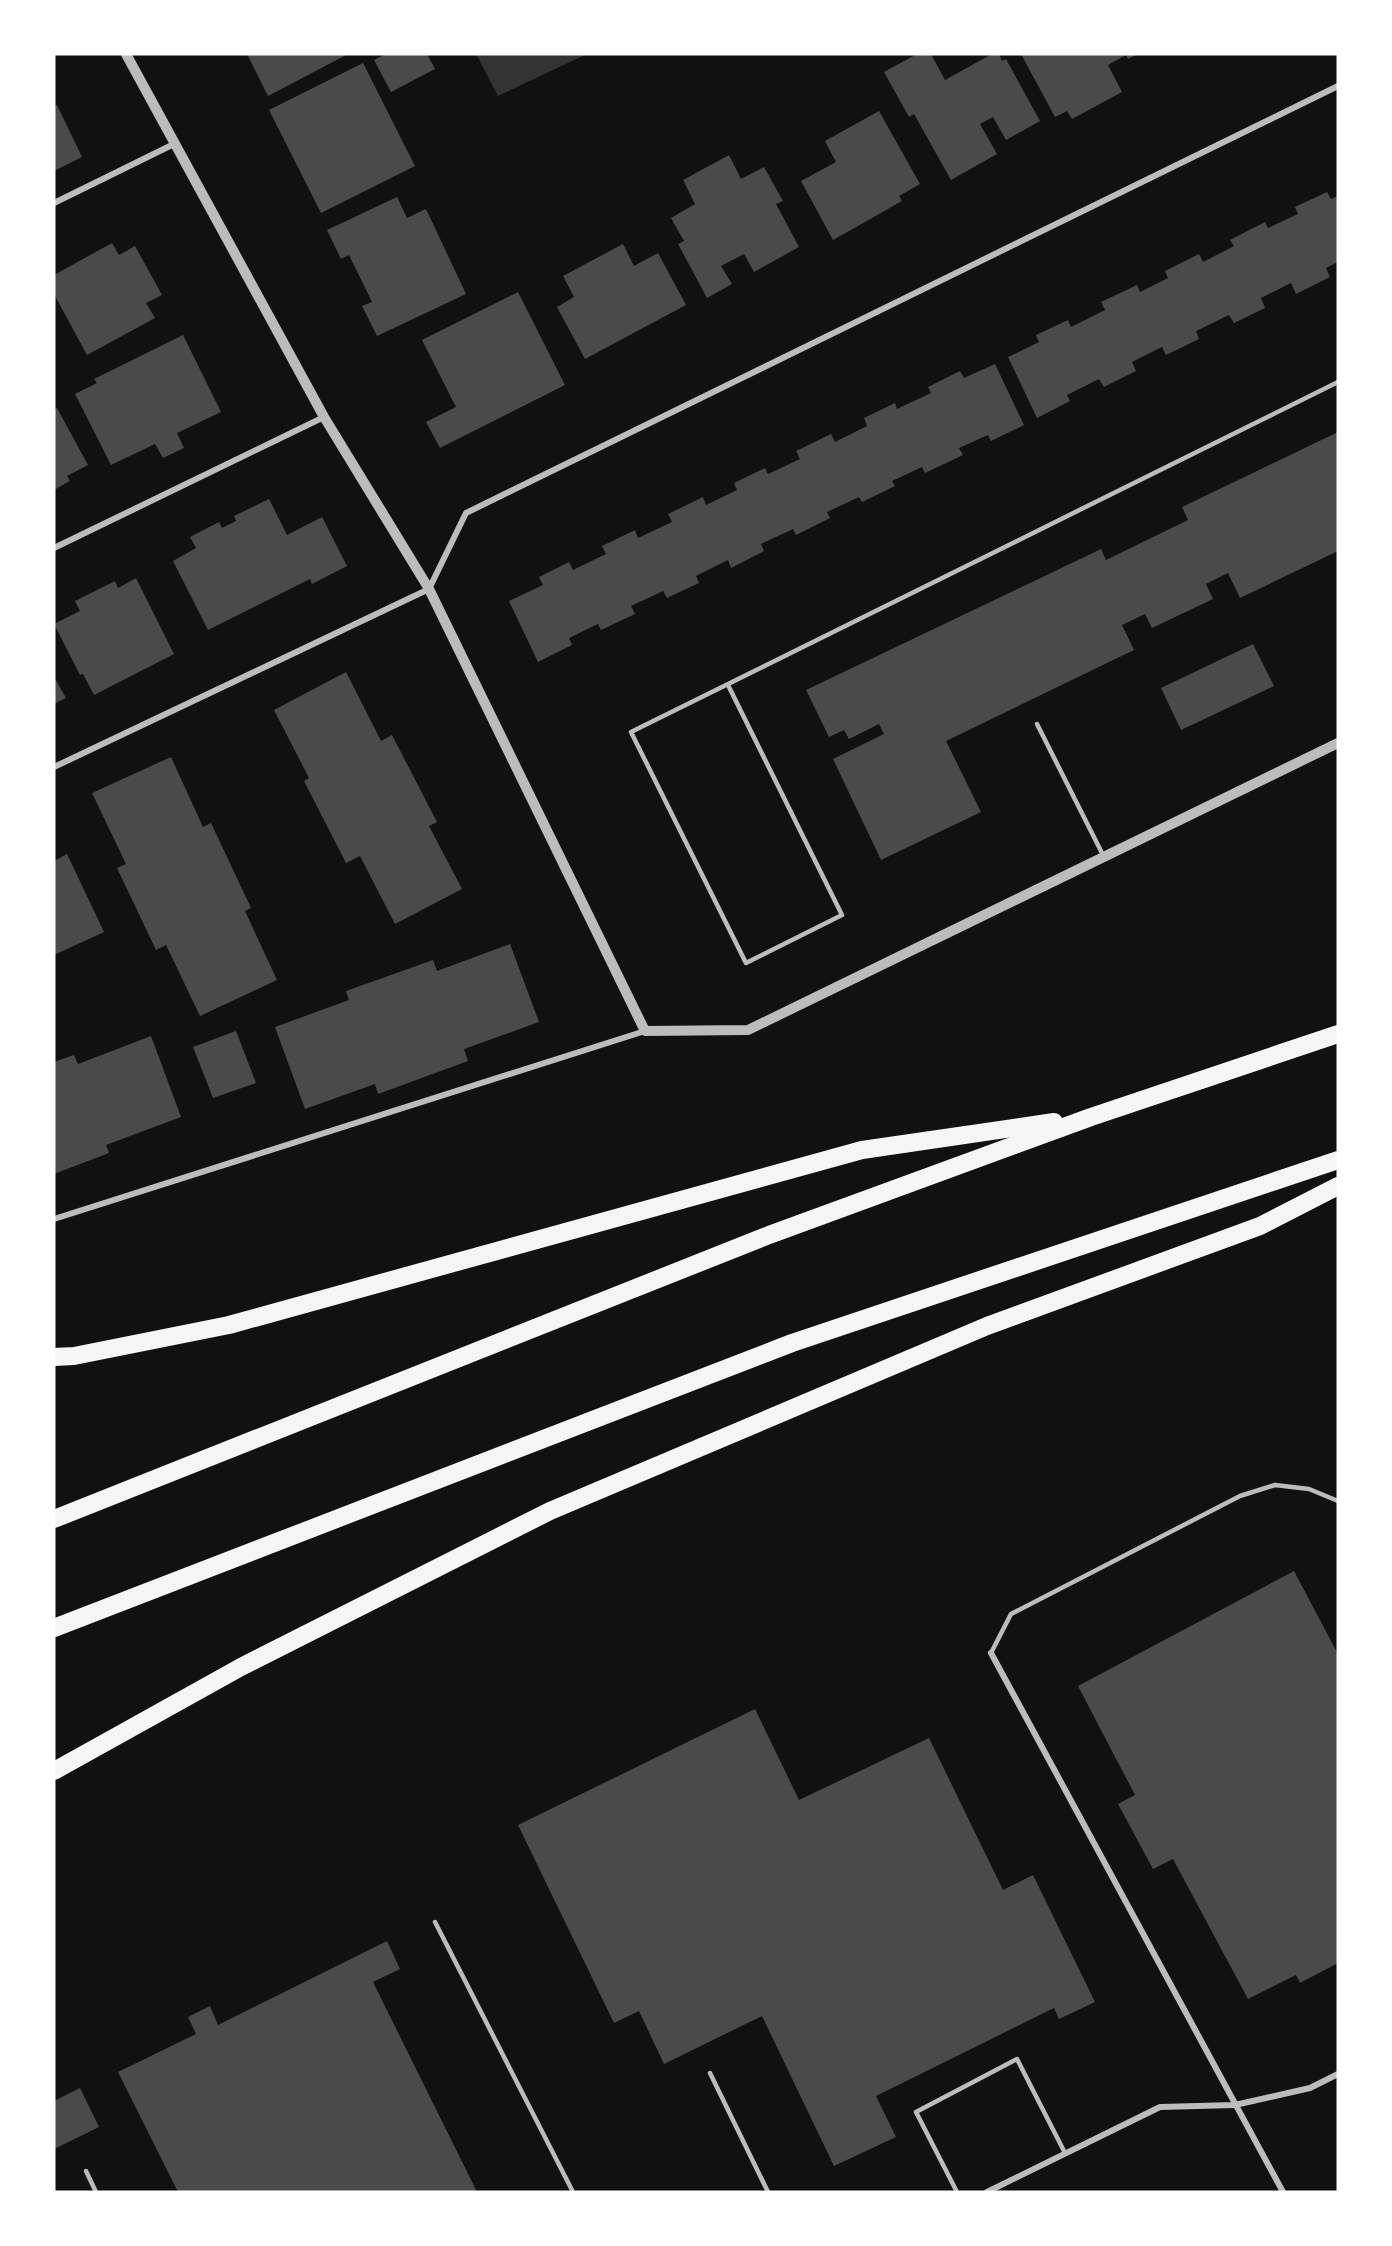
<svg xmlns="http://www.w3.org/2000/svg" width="1392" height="2246" font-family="'Zilla Slab',serif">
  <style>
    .water { fill: #333 }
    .building { fill: #4a4a4a }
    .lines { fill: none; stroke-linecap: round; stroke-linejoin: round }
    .service { stroke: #bcbcbc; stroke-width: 4.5 }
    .minor { stroke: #bcbcbc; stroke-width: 6 }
    .tertiary { stroke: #bcbcbc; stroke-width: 10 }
    .motorway { stroke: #f5f5f5; stroke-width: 18 }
  </style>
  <rect width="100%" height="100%" fill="#111"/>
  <!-- water -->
  <polygon class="water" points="476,54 587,54 498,96"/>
  <!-- building -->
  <g class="building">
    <polygon points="247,54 348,54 268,96"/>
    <polygon points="386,54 427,54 435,69 391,92 374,60"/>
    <polygon points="917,54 931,54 945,80 992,54 999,54 1002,61 1006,59 1040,121 1006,140 993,117 980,124 997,154 951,180 914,114 909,117 884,72"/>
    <polygon points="1021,54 1138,54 1128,59 1126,55 1108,65 1122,92 1072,119 1067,111 1055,117"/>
    <polygon points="363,63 415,166 321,213 269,110"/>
    <polygon points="57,105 82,157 54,171 54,107"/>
    <polygon points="879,111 920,184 899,196 902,201 833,240 801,181 836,162 825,141"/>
    <polygon points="729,155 741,179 764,167 783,201 776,204 799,247 754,272 744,254 721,266 732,284 707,298 678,244 684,241 671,218 695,204 683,180"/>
    <polygon points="1327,192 1331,199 1338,196 1338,262 1326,268 1330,277 1296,294 1291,283 1261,298 1265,308 1234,323 1229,315 1196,331 1199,339 1166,355 1162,347 1132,362 1136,371 1104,387 1099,379 1067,395 1070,401 1037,418 1008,357 1039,342 1036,335 1068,320 1071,327 1105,310 1101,302 1137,285 1140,292 1168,278 1165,271 1199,254 1203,262 1234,246 1230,240 1265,222 1268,228 1298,214 1295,207"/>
    <polygon points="397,197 407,218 426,209 466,294 377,336 362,306 372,302 349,255 341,259 327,230"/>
    <polygon points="112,243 119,255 135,246 162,295 146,303 155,318 87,355 54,294 54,275"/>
    <polygon points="623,244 634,266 658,253 686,305 585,359 557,307 574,297 563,276"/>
    <polygon points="518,292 565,385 440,448 426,422 456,407 422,340"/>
    <polygon points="183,335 221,412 177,433 184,448 163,458 155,444 111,465 75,394 97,383 94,379"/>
    <polygon points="995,364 1024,425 991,441 988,435 959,448 963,455 925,473 922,467 892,481 895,486 862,502 859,497 827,512 830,518 796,535 793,529 761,544 764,551 731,568 728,560 696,576 699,583 667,598 663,591 631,606 635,614 601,630 598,624 569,638 572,645 538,662 509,601 543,585 539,577 569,562 573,570 606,554 602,546 635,530 638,538 672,522 668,514 703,497 706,505 737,490 734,483 765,468 768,474 800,459 796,451 831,434 835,442 867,426 864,418 895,403 897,409 931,393 928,387 960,371 964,378"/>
    <polygon points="57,408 88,465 67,476 70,481 54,490 54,410"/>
    <polygon points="1338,432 1338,551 1240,598 1228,573 1206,584 1213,599 1152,628 1145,614 1122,625 1134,650 946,741 981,812 881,860 833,759 884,734 879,724 849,739 844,730 829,737 806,690 1101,549 1106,560 1188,520 1182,507"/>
    <polygon points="269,499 287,535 322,517 347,566 312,584 310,579 208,630 173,561 196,548 190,537 219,522 222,528 236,521 234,516"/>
    <polygon points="136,578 174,654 94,695 83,674 80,675 54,624 80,611 75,601 115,581 118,588"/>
    <polygon points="1253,644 1274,686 1181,730 1161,688"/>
    <polygon points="346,672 381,741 392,735 437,822 429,826 462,889 395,924 360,856 346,863 304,781 309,778 274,710"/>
    <polygon points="54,677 66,698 54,704"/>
    <polygon points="171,757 203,827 211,823 251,908 245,911 277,980 200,1016 166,945 156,950 117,868 126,864 92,793"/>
    <polygon points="67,854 104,932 54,955 54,861"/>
    <polygon points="510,944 539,1022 464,1049 468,1061 378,1094 375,1084 305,1109 275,1027 349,1000 346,991 433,960 437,971"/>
    <polygon points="236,1031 256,1083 213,1098 193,1047"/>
    <polygon points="151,1036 181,1117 106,1145 109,1153 54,1174 54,1062 74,1055 78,1064"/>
    <polygon points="1294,1571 1338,1654 1338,1963 1300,1983 1296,1975 1248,1999 1173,1859 1153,1869 1118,1804 1135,1795 1078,1686"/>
    <polygon points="755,1709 799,1800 929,1738 1003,1890 1033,1875 1095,2002 1059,2019 1054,2008 876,2096 896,2137 834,2166 762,2016 664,2064 639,2011 614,2023 518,1825"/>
    <polygon points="387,1941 400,1969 373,1982 477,2192 178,2192 118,2072 196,2034 188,2017 210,2006 218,2025"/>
    <polygon points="80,2088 99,2127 54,2149 54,2101"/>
  </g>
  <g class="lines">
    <!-- service -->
    <g class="service">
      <polyline points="728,685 842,915 746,963 631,732 1338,382"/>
      <polyline points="1037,724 1104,857"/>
      <polyline points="991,1653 1011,1614 1240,1496 1275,1485 1309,1489 1338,1501"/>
      <polyline points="435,1922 573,2192"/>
      <polyline points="710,2073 768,2192"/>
      <polyline points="86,2171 96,2192"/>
      <polyline points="957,2192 916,2112 1017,2059 1065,2153"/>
    </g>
    <!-- minor -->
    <g class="minor">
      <polyline points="54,203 174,144"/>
      <polyline points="54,548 324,417"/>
      <polyline points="54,767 429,589 466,513 1338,86"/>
      <polyline points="54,1219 645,1031"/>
      <polyline points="991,1653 1283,2192"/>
      <polyline points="987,2192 1160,2107 1235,2105 1310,2088 1338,2074"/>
    </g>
    <!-- tertiary -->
    <polyline class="tertiary" points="126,54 324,417 429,589 645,1031 748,1030 1338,743"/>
    <!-- motorway -->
    <g class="motorway">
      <polyline points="54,1357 74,1356 229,1325 862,1150 1054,1122"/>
      <polyline points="54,1519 769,1235 1091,1117 1338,1034"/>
      <polyline points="54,1628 792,1343 1338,1160"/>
      <polyline points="54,1771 241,1667 550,1511 987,1326 1260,1226 1338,1186"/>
    </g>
  </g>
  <!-- border -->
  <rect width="1392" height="2246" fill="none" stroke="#ffffff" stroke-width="111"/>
</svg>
